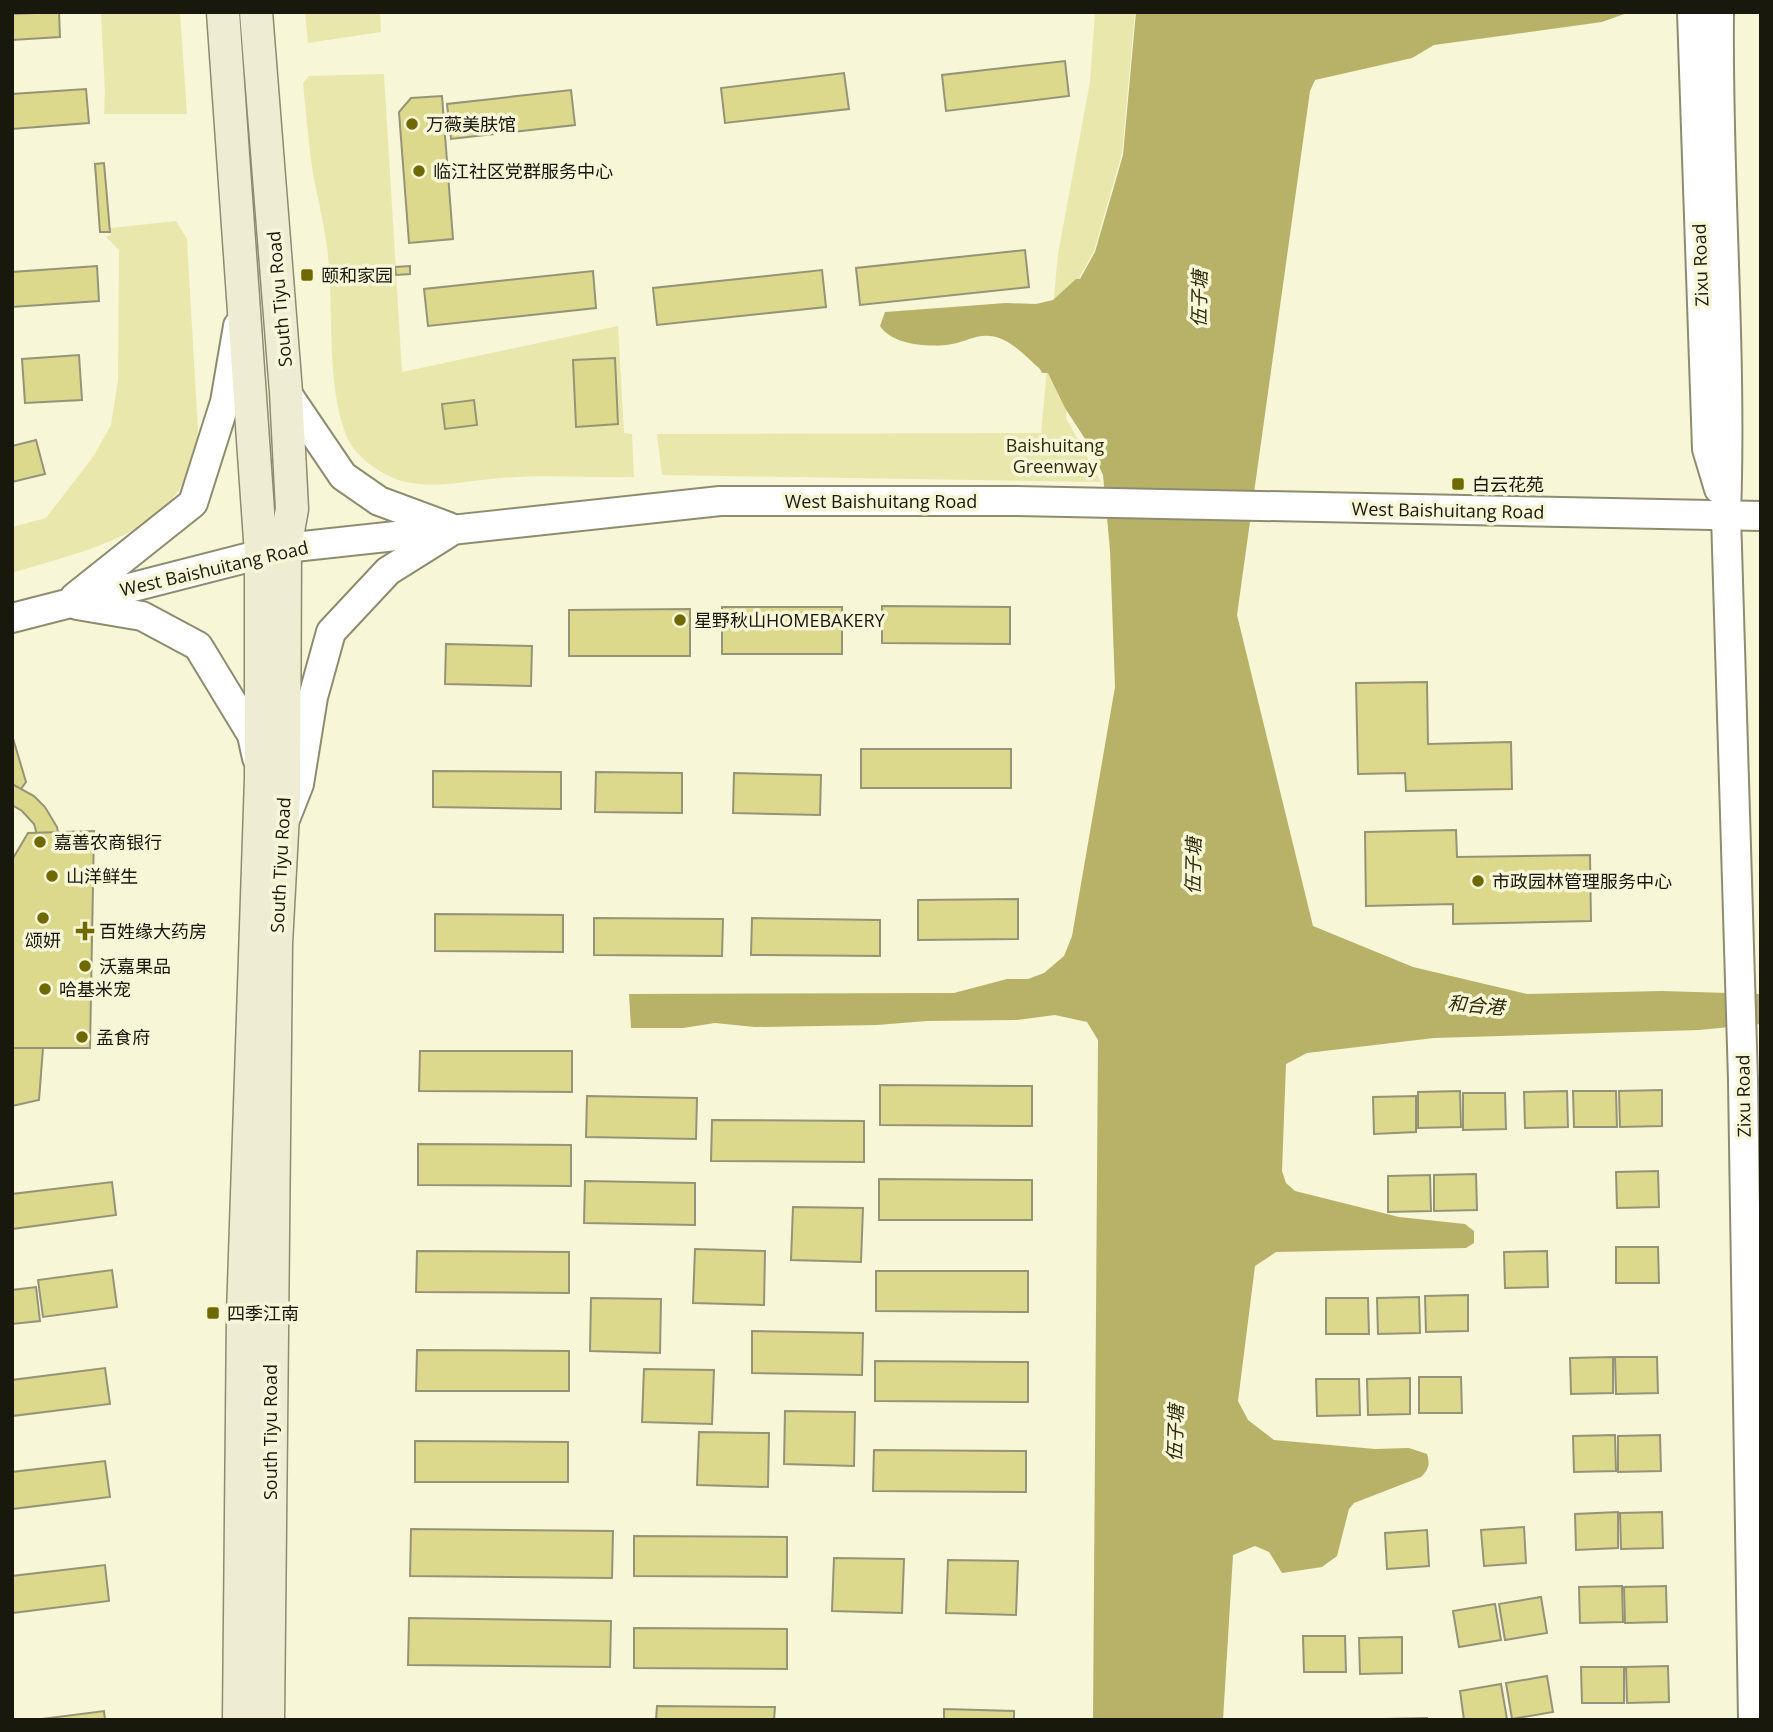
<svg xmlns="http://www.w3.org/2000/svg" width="1773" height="1732" font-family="'Open Sans','Noto Sans SC',sans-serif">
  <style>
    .green { fill: #eae7ad }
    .water { fill: #b7b268 }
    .building { fill: #dcd88c; stroke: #969478; stroke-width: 2 }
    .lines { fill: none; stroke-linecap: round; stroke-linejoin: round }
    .tertiary-casing { stroke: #8d8c70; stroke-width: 32 }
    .secondary-casing { stroke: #8d8c70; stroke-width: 35 }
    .tertiary { stroke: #fff; stroke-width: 28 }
    .secondary { stroke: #eeecd2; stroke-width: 32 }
    .poi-dot { fill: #6f6901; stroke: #f7f6d7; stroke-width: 2.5 }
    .labels { text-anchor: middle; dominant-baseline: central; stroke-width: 7; stroke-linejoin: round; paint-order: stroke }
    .poi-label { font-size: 18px; fill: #18180d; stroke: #f7f6d7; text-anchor: start }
    .street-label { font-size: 18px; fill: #18180d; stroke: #f7f6d7 }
    .park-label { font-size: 18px; fill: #302d0c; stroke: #f7f6d7 }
    .water-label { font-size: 19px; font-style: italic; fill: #2e2c0a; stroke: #f7f6d7 }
  </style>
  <rect width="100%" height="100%" fill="#f7f6d7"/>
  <!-- green -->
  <g class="green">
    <polygon points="101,12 180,12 187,114 104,114 105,93"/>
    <polygon points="305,12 380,12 381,32 308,43"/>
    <polygon points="1095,12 1135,12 1122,153 1094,251 1080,276 1066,418 1101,482 662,475 657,434 1041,433 1058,254 1090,82"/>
    <path d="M384 74 402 372 618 326 624 433 632 434 634 477C590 478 545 474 501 478 469 480 434 490 402 481 381 475 354 456 346 435 326 383 334 312 328 256 325 226 317 197 312 168 308 140 306 111 303 83L309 76Z"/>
    <path d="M176 221 187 239 198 431C191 532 92 548 12 573V527L46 518 93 457 111 425 118 380 119 250 106 237 111 235V228Z"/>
  </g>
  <!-- water -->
  <path class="water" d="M1136 12H1630L1602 22 1434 45 1412 58 1315 80 1310 91 1237 615 1313 926 1413 967 1527 994 1662 991 1761 994V1024L1699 1030 1434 1038 1307 1053 1286 1064 1282 1171 1286 1183 1295 1191 1399 1217 1465 1224 1474 1231V1243L1466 1248 1276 1252 1255 1266 1238 1401 1248 1420 1274 1440 1375 1449 1409 1448 1427 1454C1430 1464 1429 1469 1421 1477L1354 1503 1349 1509 1337 1556 1322 1567 1282 1573 1269 1552 1255 1546 1233 1555 1223 1720H1093L1098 1040 1087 1022 1055 1015 1017 1020 927 1021 877 1025 755 1027 715 1023 683 1028H631L629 994 954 993 1007 979H1028L1044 973 1064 956 1072 936 1115 687 1110 550 1103 475 1089 445 1065 408 1048 373H1042L1040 369C1025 356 1010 338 990 336 977 334 964 342 952 344 931 348 892 345 880 326L885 312 1006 303 1036 304 1053 300 1076 279H1080L1095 252 1123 155Z"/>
  <!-- building -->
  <g class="building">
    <polygon points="59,12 60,37 12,40 12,14"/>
    <polygon points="1065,61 1069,96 946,111 942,75"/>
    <polygon points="844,73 849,109 725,123 721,88"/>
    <polygon points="86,89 89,123 12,129 12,94"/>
    <polygon points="571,90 575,125 451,139 447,104"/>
    <polygon points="442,96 453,239 409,243 399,112 411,98"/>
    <polygon points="104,163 110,232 100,232 95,164"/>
    <polygon points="1025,250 1029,287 860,305 856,268"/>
    <polygon points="97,266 99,301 12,307 12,272"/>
    <polygon points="410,266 410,274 396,275 395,267"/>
    <polygon points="822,270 826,307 657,325 653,288"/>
    <polygon points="593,271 596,308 428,326 424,289"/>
    <polygon points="79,355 82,400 25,403 22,359"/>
    <polygon points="615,358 618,424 576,427 573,360"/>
    <polygon points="474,400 477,425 445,429 442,404"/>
    <polygon points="36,440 45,474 12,482 12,446"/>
    <polygon points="882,606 1010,607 1010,644 882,643"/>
    <rect x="722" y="607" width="120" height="47"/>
    <polygon points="690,609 690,656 569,656 569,610"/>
    <polygon points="446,644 532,646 531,686 445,684"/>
    <polygon points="1427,682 1428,744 1511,742 1512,789 1406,791 1405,773 1358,774 1356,683"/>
    <polygon points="12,735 26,782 12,801"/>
    <rect x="861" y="749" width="150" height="39"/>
    <polygon points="433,771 561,772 561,809 433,807"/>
    <polygon points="596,772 682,773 682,813 595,812"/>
    <polygon points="734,773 821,775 820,815 733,813"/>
    <polygon points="12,784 34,796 45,807 57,827 62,850 61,866 53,888 12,950 12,913 38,872 42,851 34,824 22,811 12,805"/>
    <polygon points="1456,830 1457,857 1590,855 1591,921 1453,924 1453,904 1366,906 1365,832"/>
    <polygon points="94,831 90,1048 12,1048 12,860 28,833"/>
    <polygon points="1018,899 1018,939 918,940 918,900"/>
    <polygon points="435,914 563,915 563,952 435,951"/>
    <polygon points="594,918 723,919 722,956 594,955"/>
    <polygon points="752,918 880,920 880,956 751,955"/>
    <polygon points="12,1048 43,1048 39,1100 12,1106"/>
    <polygon points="420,1051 572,1051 572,1092 419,1091"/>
    <polygon points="880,1085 1032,1086 1032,1126 880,1125"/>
    <polygon points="1662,1090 1662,1126 1620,1127 1619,1091"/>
    <polygon points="1460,1091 1461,1127 1418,1128 1418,1092"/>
    <polygon points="1567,1091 1568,1127 1525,1128 1524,1092"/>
    <polygon points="1573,1091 1616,1091 1617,1127 1574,1127"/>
    <polygon points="1463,1093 1505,1093 1506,1129 1463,1130"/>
    <polygon points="587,1096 697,1098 696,1139 586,1137"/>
    <polygon points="1416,1096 1416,1132 1374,1134 1373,1097"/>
    <polygon points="712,1120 864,1121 864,1162 711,1161"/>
    <polygon points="418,1144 571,1145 571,1186 418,1185"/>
    <polygon points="1658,1171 1659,1207 1617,1208 1616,1172"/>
    <polygon points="1476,1174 1477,1210 1434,1211 1434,1175"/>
    <polygon points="1430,1175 1431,1211 1388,1212 1388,1176"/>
    <polygon points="879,1179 1032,1180 1032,1220 879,1220"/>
    <polygon points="585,1181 695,1183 695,1225 584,1223"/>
    <polygon points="112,1182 116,1215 12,1229 12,1194"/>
    <polygon points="793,1207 863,1208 861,1262 791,1260"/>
    <polygon points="1616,1247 1658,1247 1659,1283 1616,1283"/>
    <polygon points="695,1249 765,1251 764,1305 693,1303"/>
    <polygon points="417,1251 569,1252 569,1293 416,1292"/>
    <polygon points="1547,1251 1548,1287 1505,1288 1504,1252"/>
    <polygon points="112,1270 117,1307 43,1317 38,1280"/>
    <polygon points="876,1271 1028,1271 1028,1312 876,1311"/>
    <polygon points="36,1287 40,1321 12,1324 12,1290"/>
    <polygon points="1468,1295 1468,1331 1426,1332 1425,1296"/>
    <polygon points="1419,1297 1420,1333 1378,1334 1377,1298"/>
    <polygon points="591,1298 661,1299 660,1353 590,1351"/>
    <polygon points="1326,1298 1368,1298 1369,1334 1326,1334"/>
    <polygon points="752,1331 863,1333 862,1375 752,1373"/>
    <polygon points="417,1350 569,1351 569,1391 416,1391"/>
    <polygon points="1613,1357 1613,1393 1571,1394 1570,1358"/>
    <polygon points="1615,1357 1657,1357 1658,1393 1616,1394"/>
    <polygon points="875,1361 1028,1362 1028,1402 875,1401"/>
    <polygon points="105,1368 110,1404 12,1416 12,1380"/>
    <polygon points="644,1369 714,1370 712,1424 642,1422"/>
    <polygon points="1419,1377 1461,1377 1462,1413 1419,1413"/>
    <polygon points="1410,1378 1410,1414 1368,1415 1367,1379"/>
    <polygon points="1316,1379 1359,1379 1360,1415 1317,1416"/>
    <polygon points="785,1411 855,1412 854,1466 784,1464"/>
    <polygon points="699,1432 769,1433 768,1487 697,1485"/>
    <polygon points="1615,1435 1616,1471 1574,1472 1573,1436"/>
    <polygon points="1660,1435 1661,1471 1618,1472 1618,1436"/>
    <polygon points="415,1441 568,1442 568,1482 415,1482"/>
    <polygon points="874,1450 1026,1451 1026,1492 873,1491"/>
    <polygon points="105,1461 110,1497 12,1509 12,1472"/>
    <polygon points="1618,1512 1618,1548 1576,1550 1575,1514"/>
    <polygon points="1662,1512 1663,1548 1621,1549 1620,1513"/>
    <polygon points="1524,1527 1526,1563 1484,1566 1481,1530"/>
    <polygon points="411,1529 613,1531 612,1578 410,1576"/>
    <polygon points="1427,1530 1429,1566 1387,1569 1385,1533"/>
    <polygon points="634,1536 787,1537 787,1577 634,1576"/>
    <polygon points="834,1558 904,1559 902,1613 832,1611"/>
    <polygon points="948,1560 1018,1561 1016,1615 946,1613"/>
    <polygon points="105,1565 109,1601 12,1613 12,1576"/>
    <polygon points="1622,1586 1623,1622 1580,1623 1579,1587"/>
    <polygon points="1666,1586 1667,1622 1625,1623 1624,1587"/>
    <polygon points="1541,1597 1547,1633 1505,1640 1499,1604"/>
    <polygon points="1495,1604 1501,1640 1459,1647 1453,1611"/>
    <polygon points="409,1618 611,1621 610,1667 408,1665"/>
    <polygon points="634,1628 787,1629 787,1669 634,1668"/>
    <polygon points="1303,1636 1345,1636 1346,1672 1304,1672"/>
    <polygon points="1402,1637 1402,1673 1360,1674 1359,1638"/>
    <polygon points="1668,1666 1669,1702 1627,1703 1626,1667"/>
    <polygon points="1581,1667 1624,1667 1624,1703 1582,1703"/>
    <polygon points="1547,1676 1553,1712 1512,1719 1506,1683"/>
    <polygon points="1501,1684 1507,1719 1464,1720 1460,1691"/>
    <polygon points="657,1706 775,1707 774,1720 656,1720"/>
    <polygon points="944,1709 1014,1711 1014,1720 944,1720"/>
    <polygon points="104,1711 105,1720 34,1720"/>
    <polygon points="1427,1718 1427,1720 1385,1720 1385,1719"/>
  </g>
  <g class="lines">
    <defs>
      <g id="tertiary">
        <polyline points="1692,12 1707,449 1719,489"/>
        <path d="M1719 12C1717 180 1732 348 1726 515L1743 1080 1753 1720"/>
        <polyline points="286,392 343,476 379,501 449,527"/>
        <polyline points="75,597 193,503 225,402 238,326"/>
        <polyline points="77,605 142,616 198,646 252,735 257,758"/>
        <polyline points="12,618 285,548 720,501 1017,501 1761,516"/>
        <polyline points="286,817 299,784 313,697 331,632 388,571 447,534"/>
      </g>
      <g id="secondary">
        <polyline points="223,12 261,554 261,778 243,1314 239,1720"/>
        <polyline points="256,12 286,392 292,509 285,548 284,796 276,944 268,1720"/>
      </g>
    </defs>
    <!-- tertiary casing -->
    <use href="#tertiary" class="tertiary-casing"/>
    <!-- secondary casing -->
    <use href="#secondary" class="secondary-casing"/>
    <!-- tertiary -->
    <use href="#tertiary" class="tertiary"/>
    <!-- secondary -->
    <use href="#secondary" class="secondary"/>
  </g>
  <!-- markers -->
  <g class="poi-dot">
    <circle cx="412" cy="124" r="7"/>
    <circle cx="419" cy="171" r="7"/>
    <rect x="300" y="268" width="14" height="14" rx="3.5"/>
    <rect x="1451" y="477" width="14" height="14" rx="3.5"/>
    <circle cx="680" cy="620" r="7"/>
    <circle cx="40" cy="842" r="7"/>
    <circle cx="52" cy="876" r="7"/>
    <circle cx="1478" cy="881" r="7"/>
    <circle cx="43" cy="918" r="7"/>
    <path d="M81.5 920.5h7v7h7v7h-7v7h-7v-7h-7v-7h7z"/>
    <circle cx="85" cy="966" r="7"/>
    <circle cx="45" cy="989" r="7"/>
    <circle cx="82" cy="1037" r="7"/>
    <rect x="206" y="1306" width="14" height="14" rx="3.5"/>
  </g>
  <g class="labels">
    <!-- poi labels -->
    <g class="poi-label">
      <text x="426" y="124">万薇美肤馆</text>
      <text x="433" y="171">临江社区党群服务中心</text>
      <text x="321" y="275">颐和家园</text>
      <text x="1472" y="484">白云花苑</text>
      <text x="694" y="620">星野秋山HOMEBAKERY</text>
      <text x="54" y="842">嘉善农商银行</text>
      <text x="66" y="876">山洋鲜生</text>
      <text x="1492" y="881">市政园林管理服务中心</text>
      <text x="99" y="931">百姓缘大药房</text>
      <text x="43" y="940" text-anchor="middle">颂妍</text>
      <text x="99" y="966">沃嘉果品</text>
      <text x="59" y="989">哈基米宠</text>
      <text x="96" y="1037">孟食府</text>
      <text x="227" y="1313">四季江南</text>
    </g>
    <!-- street labels -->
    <g class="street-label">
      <text transform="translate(1700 265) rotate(-92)">Zixu Road</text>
      <text transform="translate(279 299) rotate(-95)">South Tiyu Road</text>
      <text x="881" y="501">West Baishuitang Road</text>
      <text transform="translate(1448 510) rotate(1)">West Baishuitang Road</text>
      <text transform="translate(214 568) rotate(-13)">West Baishuitang Road</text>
      <text transform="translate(280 865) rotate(-87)">South Tiyu Road</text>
      <text transform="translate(1743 1096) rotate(-91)">Zixu Road</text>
      <text transform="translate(270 1432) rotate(-90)">South Tiyu Road</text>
    </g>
    <!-- park labels -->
    <g class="park-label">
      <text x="1055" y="445">Baishuitang<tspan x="1055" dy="21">Greenway</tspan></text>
    </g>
    <!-- water labels -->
    <g class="water-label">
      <text transform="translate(1199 299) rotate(-89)">伍子塘</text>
      <text transform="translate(1193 866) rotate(-89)">伍子塘</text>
      <text transform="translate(1476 1005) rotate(5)">和合港</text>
      <text transform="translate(1175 1433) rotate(-88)">伍子塘</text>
    </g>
  </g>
  <!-- border -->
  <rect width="1773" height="1732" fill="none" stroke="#18180d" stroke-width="28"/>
</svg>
